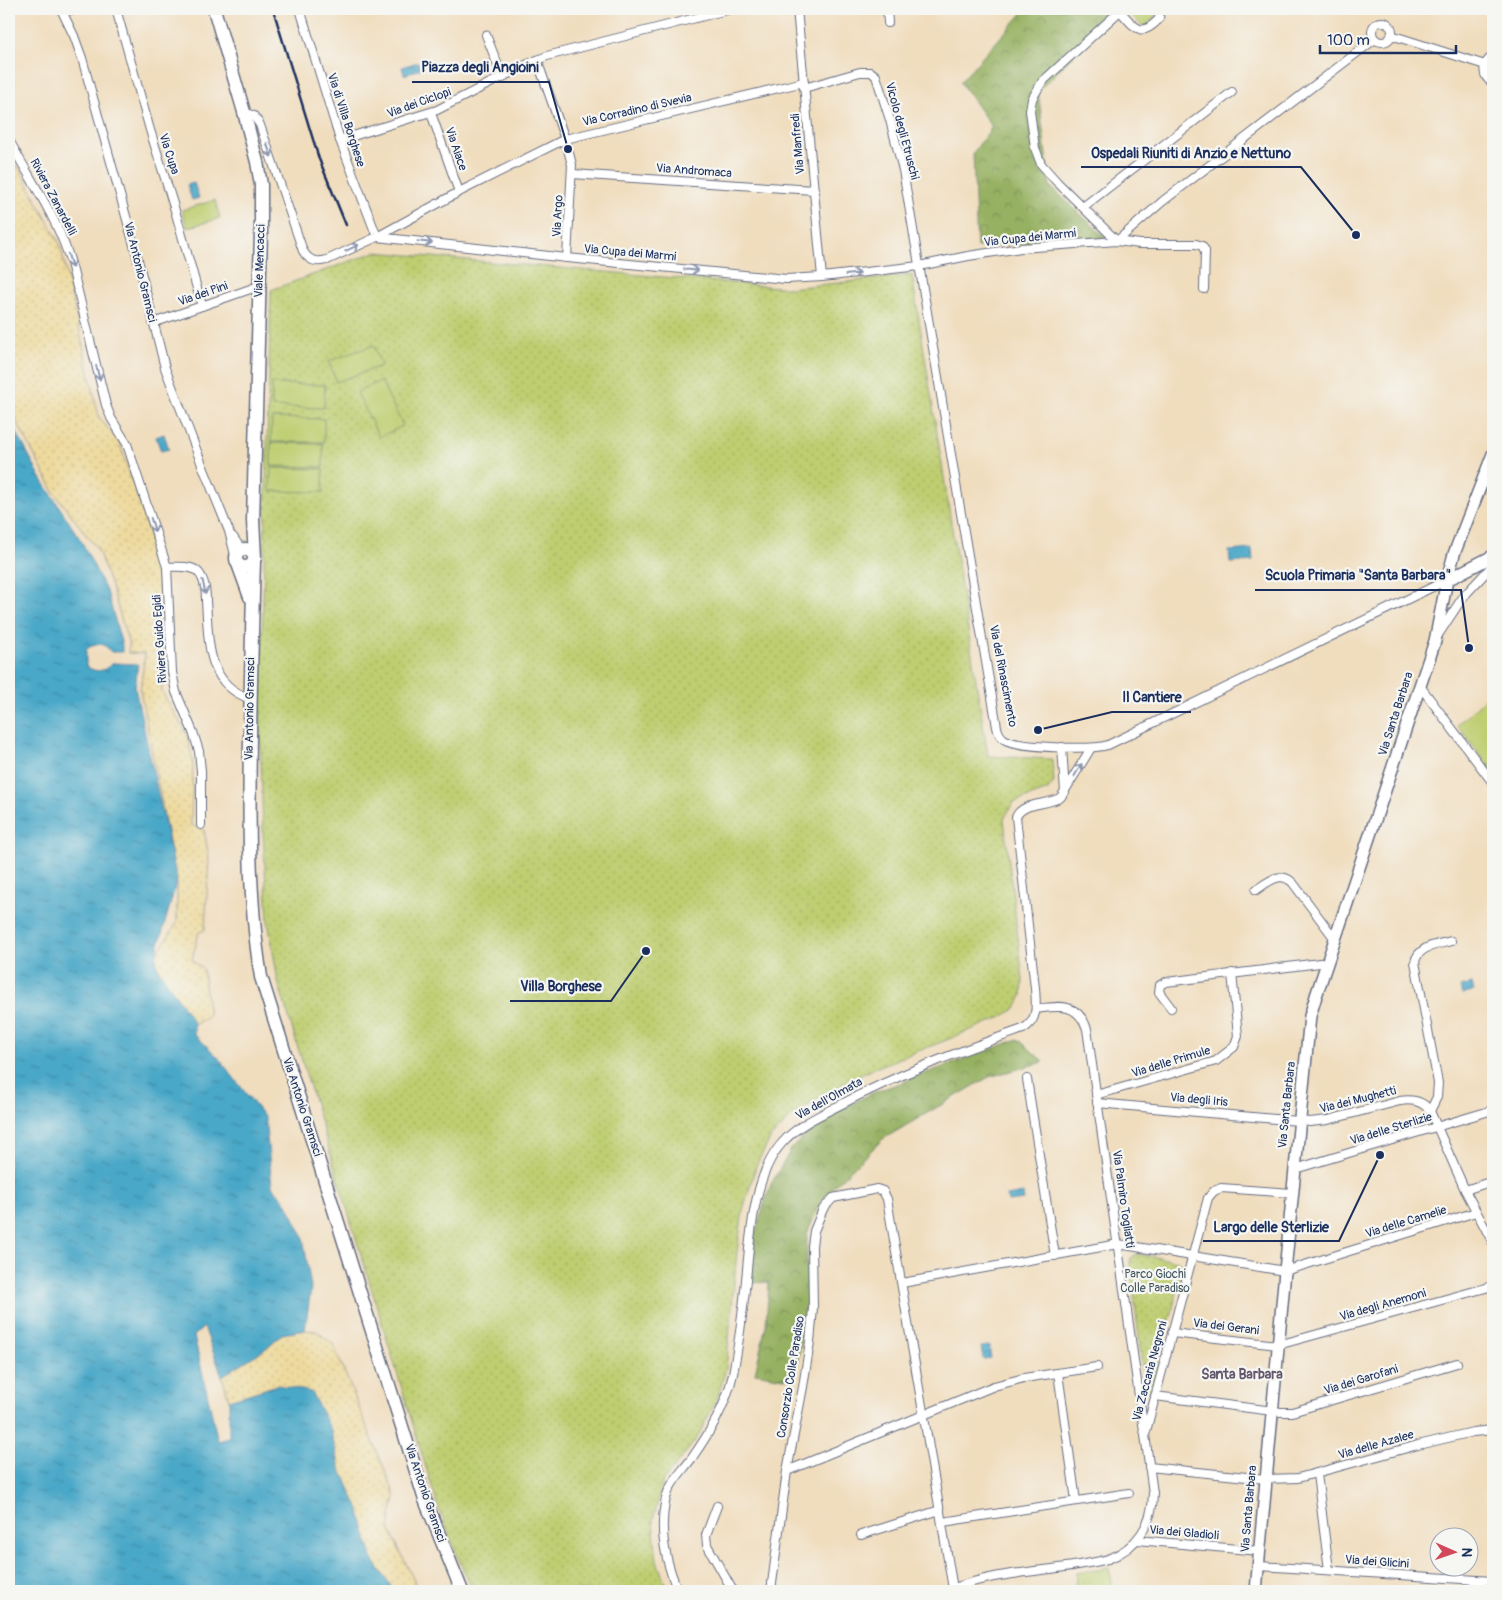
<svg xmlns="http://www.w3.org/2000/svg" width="1502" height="1600" font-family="Pangolin,sans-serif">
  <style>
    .grass { fill: url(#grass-tufts); stroke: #6c7e67 }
    .forest { fill: url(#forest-crowns); stroke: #587060 }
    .sand { fill: url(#sand-dots); stroke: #84847e }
    .park { fill: url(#park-dots); stroke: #6c7e67 }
    .pitch { fill: #bece70; stroke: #6c7e67 }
    .water { fill: url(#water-ripples); stroke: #326b92 }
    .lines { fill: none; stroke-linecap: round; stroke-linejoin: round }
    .street-casing { stroke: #666c80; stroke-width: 10 }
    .secondary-casing { stroke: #666c80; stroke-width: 14 }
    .primary-casing { stroke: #666c80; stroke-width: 15 }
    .street { stroke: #fff; stroke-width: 8 }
    .secondary { stroke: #fff; stroke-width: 11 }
    .primary { stroke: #fff; stroke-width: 12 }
    .rail { stroke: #1b2f5e; stroke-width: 2.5 }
    .street-bridge-casing { stroke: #666c80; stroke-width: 10; stroke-linecap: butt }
    .street-bridge { stroke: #fff; stroke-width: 8 }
    .oneway { stroke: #8d97ae }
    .labels { text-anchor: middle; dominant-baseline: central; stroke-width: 4.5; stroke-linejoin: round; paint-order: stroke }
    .street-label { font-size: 12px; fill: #1b2f5e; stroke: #f6f6f2 }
    .park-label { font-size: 12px; fill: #445762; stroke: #f6f6f2 }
    .neighbourhood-label { font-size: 14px; font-weight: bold; fill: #64596c; stroke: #f6f6f2 }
    .leader { fill: none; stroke: #1b2f5e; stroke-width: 2 }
    .callout-dot { fill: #1b2f5e; stroke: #f6f6f2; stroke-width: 2 }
    .callout-label { font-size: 14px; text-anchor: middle; font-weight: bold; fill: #1b2f5e; stroke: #f6f6f2; stroke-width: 4.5; stroke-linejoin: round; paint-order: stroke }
  </style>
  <defs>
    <pattern id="grass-tufts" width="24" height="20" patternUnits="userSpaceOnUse" patternTransform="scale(1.25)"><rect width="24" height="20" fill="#bece70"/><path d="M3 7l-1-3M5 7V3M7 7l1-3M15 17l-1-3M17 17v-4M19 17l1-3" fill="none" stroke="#a3b163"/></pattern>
    <pattern id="forest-crowns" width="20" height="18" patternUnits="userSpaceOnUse" patternTransform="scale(1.25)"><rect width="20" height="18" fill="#96b162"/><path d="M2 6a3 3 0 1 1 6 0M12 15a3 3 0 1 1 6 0" fill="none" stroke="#7a9054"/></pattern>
    <pattern id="sand-dots" width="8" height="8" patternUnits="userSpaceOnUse" patternTransform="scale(1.25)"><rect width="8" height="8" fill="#eeda9e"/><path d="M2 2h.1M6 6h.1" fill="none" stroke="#ccbb8a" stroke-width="1.8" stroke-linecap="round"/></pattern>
    <pattern id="park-dots" width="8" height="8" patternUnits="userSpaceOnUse" patternTransform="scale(1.25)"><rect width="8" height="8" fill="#bece70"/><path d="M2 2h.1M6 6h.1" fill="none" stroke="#a3b163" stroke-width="1.8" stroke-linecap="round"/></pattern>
    <pattern id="water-ripples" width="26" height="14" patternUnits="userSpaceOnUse" patternTransform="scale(1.25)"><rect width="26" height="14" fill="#48a7c7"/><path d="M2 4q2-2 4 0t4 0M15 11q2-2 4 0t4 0" fill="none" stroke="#3b88a5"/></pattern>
  </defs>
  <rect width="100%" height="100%" fill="#f6f6f2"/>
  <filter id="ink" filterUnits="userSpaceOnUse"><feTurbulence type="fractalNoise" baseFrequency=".02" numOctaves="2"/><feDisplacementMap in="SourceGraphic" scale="10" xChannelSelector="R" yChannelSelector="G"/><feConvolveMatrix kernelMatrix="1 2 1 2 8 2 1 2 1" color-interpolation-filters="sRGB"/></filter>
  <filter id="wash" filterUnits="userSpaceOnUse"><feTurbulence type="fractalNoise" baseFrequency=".0096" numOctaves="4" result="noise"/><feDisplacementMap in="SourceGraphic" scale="20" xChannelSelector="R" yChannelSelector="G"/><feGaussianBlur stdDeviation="1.12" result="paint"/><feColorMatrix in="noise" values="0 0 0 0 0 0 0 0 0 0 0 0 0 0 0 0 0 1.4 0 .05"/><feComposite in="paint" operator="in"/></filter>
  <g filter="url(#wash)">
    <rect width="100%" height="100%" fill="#f0ddbe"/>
    <!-- grass -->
    <g class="grass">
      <polygon points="1130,9 1153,9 1156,13 1154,18 1146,26 1141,25 1130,14"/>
      <polygon points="1109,1568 1114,1591 1075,1591 1076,1573"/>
    </g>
    <!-- forest -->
    <g class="forest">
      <polygon points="1026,9 1120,9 1038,91 1050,186 1106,238 977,247 973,153 992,127 960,82"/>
      <polygon points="1018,1039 1044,1062 989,1077 883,1139 834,1186 818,1208 807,1234 807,1303 795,1380 755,1373 766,1325 769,1282 751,1283 752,1241 771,1184 792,1148 821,1120 870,1094"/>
    </g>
    <!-- sand -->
    <g class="sand">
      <polygon points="9,149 60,244 99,417 120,444 163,576 162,692 188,736 193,764 191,825 204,830 209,858 205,930 199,932 192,960 203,969 209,1016 194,1025 157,967 156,955 177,923 177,882 140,690 145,654 128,653 129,645 113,592 98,550 55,494 9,407"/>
      <polygon points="305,1330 316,1331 333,1344 395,1495 389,1528 419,1591 394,1591 372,1558 360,1512 340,1468 330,1428 278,1385 229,1400 222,1376 265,1349 282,1334"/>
    </g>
    <!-- park -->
    <g class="park">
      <polygon points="375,252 790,288 912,275 988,756 1052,759 1054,782 1048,790 1013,803 1004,819 1023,980 1022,996 1016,1008 1002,1017 949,1039 870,1070 821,1096 793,1116 771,1137 756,1166 743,1210 737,1252 726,1369 717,1399 696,1440 663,1481 653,1520 657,1561 668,1591 473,1591 454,1548 438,1507 278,982 268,921 263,833 260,724 271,290"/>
      <polygon points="1136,1254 1178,1261 1183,1268 1152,1391 1148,1392 1145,1390 1130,1262 1131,1258"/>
    </g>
    <!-- pitch -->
    <g class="pitch">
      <polygon points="215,200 220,218 187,228 182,210"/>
      <polygon points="374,345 381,366 336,382 329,361"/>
      <polygon points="381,381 403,426 379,437 357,392"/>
      <polygon points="272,384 325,385 324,408 272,407"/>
      <polygon points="272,418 324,419 324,442 271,442"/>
      <polygon points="271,443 323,444 323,467 271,466"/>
      <polygon points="271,468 323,469 323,492 270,491"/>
      <polygon points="1493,691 1493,772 1457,725"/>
    </g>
    <!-- water -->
    <g class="water">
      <polygon points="418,62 420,69 404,75 402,67"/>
      <polygon points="194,183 199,198 192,200 187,185"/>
      <path d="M9 418 41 478 83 544 108 595 122 645V652H111C103 641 95 642 86 650V666C96 673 104 672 112 663L138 664 135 688 177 880 156 955 157 967 194 1023V1034L217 1056 265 1118 272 1186 286 1202 303 1236 311 1288 305 1330 282 1334 265 1349 222 1376 204 1327 194 1336 218 1441 229 1438V1400L278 1385 311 1392 330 1428 340 1468 360 1512 372 1558 394 1591H9Z"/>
      <polygon points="164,434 169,449 161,451 156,437"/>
      <polygon points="1252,549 1253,561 1230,563 1229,551"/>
      <polygon points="1472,984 1474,991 1462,995 1460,987"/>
      <polygon points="1023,1193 1024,1200 1008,1202 1007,1196"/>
      <polygon points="989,1346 991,1358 983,1359 981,1347"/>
    </g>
  </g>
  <g filter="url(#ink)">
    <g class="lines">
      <defs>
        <g id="street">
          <polyline points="61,9 74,36 82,58 137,256 165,368 201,462 229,531 236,559"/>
          <polyline points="116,9 150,130 174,207 202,306"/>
          <polyline points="300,9 340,140 377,237"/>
          <polyline points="797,9 822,277"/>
          <polyline points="887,9 888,23"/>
          <polyline points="1122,9 1042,82 1032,99 1030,111 1035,148 1041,164 1057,182 1117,241 1163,201 1375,39"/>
          <path d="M1120 11C1135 27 1140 39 1159 19L1160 9"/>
          <polyline points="63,12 75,9"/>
          <circle cx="1382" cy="32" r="10"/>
          <polyline points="486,35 503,78"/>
          <polyline points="1391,35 1485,65"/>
          <path d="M1493 56C1482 63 1481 76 1493 83"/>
          <polyline points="537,60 567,145 572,165 567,258"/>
          <path d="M804 88 860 72H871L876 76 890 120 903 170 996 721C997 728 998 735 1004 739 1017 748 1092 750 1108 745L1447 580"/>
          <path d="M244 112 254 116 260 125 303 251C309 261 316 263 327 260"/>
          <polyline points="431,113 459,192"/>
          <path d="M9 140C31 181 60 222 72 267L106 405 111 418 127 444 167 567 172 672 176 692 193 732 199 751 201 771V825"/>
          <polyline points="340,140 437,110 528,64 547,56 731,9"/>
          <polyline points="572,174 814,190"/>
          <polyline points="1083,207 1232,92"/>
          <polyline points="377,237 567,258 786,279 822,277 919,266 968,256 1021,248 1117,241 1140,244 1196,244 1202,246 1205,251 1204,289"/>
          <polyline points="377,237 459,192 565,139 804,82"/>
          <polyline points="153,323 259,286"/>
          <polyline points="233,537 241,549"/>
          <path d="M167 567C176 567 190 565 197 571 205 578 206 591 206 601 209 640 205 684 251 699"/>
          <polyline points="1438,635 1463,597 1493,565"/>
          <polyline points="1420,686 1493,783"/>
          <polyline points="1062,747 1065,792"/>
          <path d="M1256 890C1268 882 1280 870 1293 883L1335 939"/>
          <polyline points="1171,1008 1159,992 1160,985 1166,982 1328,962"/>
          <path d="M1036 1009C1059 1006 1078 1002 1087 1029L1144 1431"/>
          <polyline points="1027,1079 1055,1256"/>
          <polyline points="1096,1095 1216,1061 1234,1047 1238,1036 1232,973"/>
          <path d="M1097 1103 1310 1122 1328 1120 1400 1101C1412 1099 1423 1101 1430 1111L1465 1190 1493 1243"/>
          <path d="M1430 1111 1437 1097 1438 1083 1415 962C1418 946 1437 945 1451 941"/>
          <polyline points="1295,1169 1493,1110"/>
          <polyline points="1465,1190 1493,1181"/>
          <polyline points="902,1283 1118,1244 1285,1271 1476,1212"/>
          <polyline points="1172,1333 1278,1345 1493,1286"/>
          <polyline points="1058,1373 1076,1501"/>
          <polyline points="1155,1396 1281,1412 1292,1412 1457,1363"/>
          <polyline points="1149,1467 1266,1479 1298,1478 1418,1445 1473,1432 1493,1430"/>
          <polyline points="787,1471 994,1386 1024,1378 1097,1367"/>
          <polyline points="1317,1474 1329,1570"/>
          <polyline points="717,1506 706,1535 707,1545 733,1591"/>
          <polyline points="943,1522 1129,1493"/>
          <polyline points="861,1535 940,1510"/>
          <polyline points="1137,1540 1260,1551"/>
          <polyline points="1259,1566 1493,1581"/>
          <path d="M678 1591C666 1563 659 1533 665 1503 668 1484 681 1473 692 1458 710 1432 726 1406 733 1374 739 1343 743 1311 746 1280 750 1239 753 1175 782 1143 797 1126 818 1116 838 1106 898 1074 960 1051 1023 1029 1039 1020 1036 1004 1035 988L1016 817C1023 801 1048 806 1061 797L1091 748"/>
          <polyline points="771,1591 787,1471 803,1387 810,1342 813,1308 812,1246 814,1231 823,1209 833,1198 877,1189 883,1191 887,1199 953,1589"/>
          <path d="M947 1591C998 1569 1055 1573 1108 1559 1137 1548 1153 1524 1153 1493L1145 1435 1208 1198 1214 1191 1221 1188 1292 1193"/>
        </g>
        <g id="secondary">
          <polyline points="1447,580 1493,556"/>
          <polyline points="1256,1591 1285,1271 1310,1016 1316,996 1435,641 1447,580 1454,554 1493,454"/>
        </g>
        <g id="primary">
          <polyline points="214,9 244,112 257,162 261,185 261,233 253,520 255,558"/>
          <circle cx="245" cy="558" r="9"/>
          <path d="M254 561C252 619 251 677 250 735 249 816 248 898 261 977L425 1500 462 1591"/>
          <polyline points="238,564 250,597"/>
        </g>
      </defs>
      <!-- street casing -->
      <use href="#street" class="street-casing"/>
      <!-- secondary casing -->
      <use href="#secondary" class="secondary-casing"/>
      <!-- primary casing -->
      <use href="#primary" class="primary-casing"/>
      <!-- street -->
      <use href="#street" class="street"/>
      <!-- secondary -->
      <use href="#secondary" class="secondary"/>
      <!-- primary -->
      <use href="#primary" class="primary"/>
      <!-- rail -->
      <polyline class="rail" points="273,9 319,159 346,225"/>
      <defs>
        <polyline id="street-bridge" points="327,260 377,237"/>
      </defs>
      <!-- street-bridge casing -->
      <use href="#street-bridge" class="street-bridge-casing"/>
      <!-- street-bridge -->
      <use href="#street-bridge" class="street-bridge"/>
    </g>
    <!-- one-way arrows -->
    <defs><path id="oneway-shaft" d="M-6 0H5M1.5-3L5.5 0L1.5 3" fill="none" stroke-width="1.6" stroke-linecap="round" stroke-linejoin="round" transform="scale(1.25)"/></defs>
    <g class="oneway">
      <use href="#oneway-shaft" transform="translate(269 150) rotate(72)"/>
      <use href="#oneway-shaft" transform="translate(425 242) rotate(6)"/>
      <use href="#oneway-shaft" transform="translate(352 248) rotate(-25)"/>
      <use href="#oneway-shaft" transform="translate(70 261) rotate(73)"/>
      <use href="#oneway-shaft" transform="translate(691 270) rotate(5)"/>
      <use href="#oneway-shaft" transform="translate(853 274) rotate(-7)"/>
      <use href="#oneway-shaft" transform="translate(98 373) rotate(76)"/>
      <use href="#oneway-shaft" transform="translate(153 525) rotate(72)"/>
      <use href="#oneway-shaft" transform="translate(204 587) rotate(78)"/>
      <use href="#oneway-shaft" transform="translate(1078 770) rotate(-59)"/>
    </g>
  </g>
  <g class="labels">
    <!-- street labels -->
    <g class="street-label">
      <text transform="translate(419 103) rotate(-20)">Via dei Ciclopi</text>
      <text transform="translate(637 110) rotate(-13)">Via Corradino di Svevia</text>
      <text transform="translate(346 120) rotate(72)">Via di Villa Borghese</text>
      <text transform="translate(902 131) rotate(75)">Vicolo degli Etruschi</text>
      <text transform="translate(798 144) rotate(-95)">Via Manfredi</text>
      <text transform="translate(456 149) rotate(71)">Via Aiace</text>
      <text transform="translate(169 154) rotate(72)">Via Cupa</text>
      <text transform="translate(694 171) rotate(4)">Via Andromaca</text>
      <text transform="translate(53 197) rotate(62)">Riviera Zanardelli</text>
      <text transform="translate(558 216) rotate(-87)">Via Argo</text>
      <text transform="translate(1030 238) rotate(-6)">Via Cupa dei Marmi</text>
      <text transform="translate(630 253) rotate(5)">Via Cupa dei Marmi</text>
      <text transform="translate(260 261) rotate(-88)">Viale Mencacci</text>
      <text transform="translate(140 272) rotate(76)">Via Antonio Gramsci</text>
      <text transform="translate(203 294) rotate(-19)">Via dei Pini</text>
      <text transform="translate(160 639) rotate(-94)">Riviera Guido Egidi</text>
      <text transform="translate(1003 676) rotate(79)">Via del Rinascimento</text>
      <text transform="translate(250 709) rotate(-89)">Via Antonio Gramsci</text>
      <text transform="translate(1396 714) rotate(-72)">Via Santa Barbara</text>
      <text transform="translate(1171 1062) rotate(-17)">Via delle Primule</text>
      <text transform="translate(829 1099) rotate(-29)">Via dell'Olmata</text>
      <text transform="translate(1199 1100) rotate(5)">Via degli Iris</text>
      <text transform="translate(1358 1100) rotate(-14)">Via dei Mughetti</text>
      <text transform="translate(1287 1105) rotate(-84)">Via Santa Barbara</text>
      <text transform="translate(302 1107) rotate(72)">Via Antonio Gramsci</text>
      <text transform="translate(1391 1129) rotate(-17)">Via delle Sterlizie</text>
      <text transform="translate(1123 1199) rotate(82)">Via Palmiro Togliatti</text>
      <text transform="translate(1406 1222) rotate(-17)">Via delle Camelie</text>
      <text transform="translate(1383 1305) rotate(-16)">Via degli Anemoni</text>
      <text transform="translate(1226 1327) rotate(7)">Via dei Gerani</text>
      <text transform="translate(1150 1371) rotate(-75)">Via Zaccaria Negroni</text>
      <text transform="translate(791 1377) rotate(-81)">Consorzio Colle Paradiso</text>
      <text transform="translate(1361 1380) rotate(-17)">Via dei Garofani</text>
      <text transform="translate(1376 1445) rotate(-16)">Via delle Azalee</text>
      <text transform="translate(425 1493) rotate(71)">Via Antonio Gramsci</text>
      <text transform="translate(1249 1509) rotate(-85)">Via Santa Barbara</text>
      <text transform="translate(1184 1533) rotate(5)">Via dei Gladioli</text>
      <text transform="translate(1377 1562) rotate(4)">Via dei Glicini</text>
    </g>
    <!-- park labels -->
    <g class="park-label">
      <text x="1155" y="1274">Parco Giochi<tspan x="1155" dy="14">Colle Paradiso</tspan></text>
    </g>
    <!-- neighbourhood labels -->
    <g class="neighbourhood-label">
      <text x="1242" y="1374">Santa Barbara</text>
    </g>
  </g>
  <!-- callouts -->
  <path class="leader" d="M568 149L549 82H412M1356 235L1301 167H1081M1469 648L1461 590H1255M1038 730L1112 712H1191M646 951L611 1001H510M1380 1155L1339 1241H1203"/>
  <g class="callout-dot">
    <circle cx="568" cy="149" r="5"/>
    <circle cx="1356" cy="235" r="5"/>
    <circle cx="1469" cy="648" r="5"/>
    <circle cx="1038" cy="730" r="5"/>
    <circle cx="646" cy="951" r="5"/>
    <circle cx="1380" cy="1155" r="5"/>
  </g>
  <g class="callout-label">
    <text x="480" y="72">Piazza degli Angioini</text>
    <text x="1191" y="158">Ospedali Riuniti di Anzio e Nettuno</text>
    <text x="1358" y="580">Scuola Primaria "Santa Barbara"</text>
    <text x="1152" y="702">Il Cantiere</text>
    <text x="561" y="991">Villa Borghese</text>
    <text x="1271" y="1232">Largo delle Sterlizie</text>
  </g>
  <!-- margin -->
  <rect width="1502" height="1600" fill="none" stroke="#f6f6f2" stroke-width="30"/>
  <!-- north arrow -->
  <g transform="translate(1454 1552) rotate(92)"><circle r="24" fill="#f6f6f2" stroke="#9ea6b7"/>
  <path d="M0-4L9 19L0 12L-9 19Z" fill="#d1495b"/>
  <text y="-8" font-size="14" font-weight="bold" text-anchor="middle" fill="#1b2f5e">N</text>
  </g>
  <!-- scale -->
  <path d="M1320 45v8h136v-8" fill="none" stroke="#1b2f5e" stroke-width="2.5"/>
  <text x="1327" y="45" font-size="15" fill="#1b2f5e" stroke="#f6f6f2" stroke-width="4" paint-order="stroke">100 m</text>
</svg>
